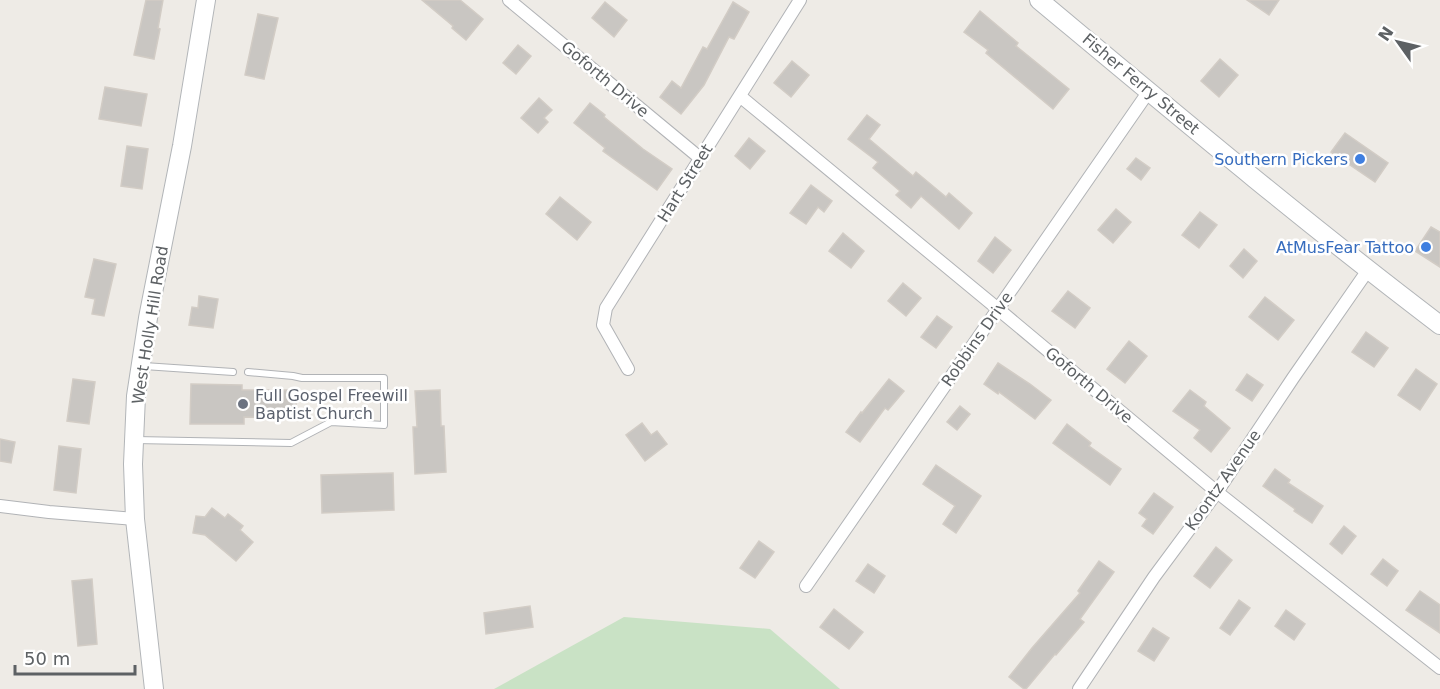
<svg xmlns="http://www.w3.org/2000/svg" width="1440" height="689" font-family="'DejaVu Sans',sans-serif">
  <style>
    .green { fill: #c9e2c5 }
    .building { fill: #c9c6c2; stroke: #d2ccc5; stroke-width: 1.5 }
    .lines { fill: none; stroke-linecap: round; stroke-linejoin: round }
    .lane-casing { stroke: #b1b3b6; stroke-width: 8 }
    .street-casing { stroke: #b1b3b6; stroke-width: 14 }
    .secondary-casing { stroke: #b2b5b8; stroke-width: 20 }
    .lane { stroke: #fff; stroke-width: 6 }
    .street { stroke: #fff; stroke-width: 12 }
    .secondary { stroke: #fff; stroke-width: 18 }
    .shop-dot { fill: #3f7fe0; stroke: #fff; stroke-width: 2 }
    .worship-dot { fill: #6b7280; stroke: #fff; stroke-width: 2 }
    .labels { text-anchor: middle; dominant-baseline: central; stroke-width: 5; stroke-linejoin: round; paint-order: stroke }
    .street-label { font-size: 16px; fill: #5d6164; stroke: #fff }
    .shop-label { font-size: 16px; fill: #366cbe; stroke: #fff; text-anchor: end }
    .worship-label { font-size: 16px; fill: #5b616d; stroke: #fff; text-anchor: start }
  </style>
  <rect width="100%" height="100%" fill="#eeebe6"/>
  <!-- green -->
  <polygon class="green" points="624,617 770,629 840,689 494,689"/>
  <!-- building -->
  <g class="building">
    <polygon points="146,0 163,0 158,28 160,29 154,59 134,55"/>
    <polygon points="422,0 460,0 483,19 466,40 452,28 453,26"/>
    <polygon points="1247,0 1279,0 1269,15"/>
    <polygon points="605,2 627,20 614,37 592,18"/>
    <polygon points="733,2 749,12 734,39 729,37 704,85 681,114 660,97 672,81 681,88 703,47 707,49"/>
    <polygon points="980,11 1018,43 1016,46 1069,89 1053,109 986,53 988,50 964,32"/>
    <polygon points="258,14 278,18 264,79 245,75"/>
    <polygon points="518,45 531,56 516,74 503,63"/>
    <polygon points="1220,59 1238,75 1219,97 1201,81"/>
    <polygon points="792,61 809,75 791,97 774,83"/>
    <polygon points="105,87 147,94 141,126 99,119"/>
    <polygon points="539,98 552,110 544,118 548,122 538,133 521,118"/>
    <polygon points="590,103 605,115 604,117 643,149 672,169 657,190 603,151 605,148 574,123"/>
    <polygon points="867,115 880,125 869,139 913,176 916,172 946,197 949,193 972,213 959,229 921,196 911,208 896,195 900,191 873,168 878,162 848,139"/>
    <polygon points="1345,133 1388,163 1375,182 1331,152"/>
    <polygon points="749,138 765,151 750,169 735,156"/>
    <polygon points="127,146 148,149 142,189 121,186"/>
    <polygon points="1136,158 1150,168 1141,180 1127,169"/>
    <polygon points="811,185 832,201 824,212 818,207 806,224 790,213"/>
    <polygon points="560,197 591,222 577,240 546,214"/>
    <polygon points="1116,209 1131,222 1113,243 1098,230"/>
    <polygon points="1200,212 1217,225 1199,248 1182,235"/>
    <polygon points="1431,227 1440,232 1440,267 1415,251"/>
    <polygon points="843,233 864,251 851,268 829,251"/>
    <polygon points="995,237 1011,250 993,273 978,261"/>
    <polygon points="1244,249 1257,261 1243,278 1230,266"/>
    <polygon points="94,259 116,264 104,316 92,314 95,299 85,297"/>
    <polygon points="903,283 921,298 906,316 888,301"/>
    <polygon points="1068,291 1090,308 1075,328 1052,311"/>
    <polygon points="199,296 218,299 213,328 189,325 192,307 198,308"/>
    <polygon points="1265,297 1294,320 1278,340 1249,317"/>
    <polygon points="937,316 952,327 936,348 921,337"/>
    <polygon points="1366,332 1388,348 1374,367 1352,352"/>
    <polygon points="1129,341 1147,356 1125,383 1107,369"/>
    <polygon points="998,363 1030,384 1051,400 1035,419 999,392 998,394 984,384"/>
    <polygon points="1416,369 1437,384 1420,410 1398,395"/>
    <polygon points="1247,374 1263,385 1252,401 1236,390"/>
    <polygon points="73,379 95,382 89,424 67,421"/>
    <polygon points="889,379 904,391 888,410 885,408 860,442 846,432 861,412 862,413"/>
    <polygon points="191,384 242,385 242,390 296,390 296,418 244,417 244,424 190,424"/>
    <polygon points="440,390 441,426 444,426 446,472 415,474 413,427 417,427 415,391"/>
    <polygon points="1190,390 1206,402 1204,406 1230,428 1211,452 1194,438 1200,430 1173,411"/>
    <polygon points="960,406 970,414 957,430 947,422"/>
    <polygon points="642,423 651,435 657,431 667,444 645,461 626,435"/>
    <polygon points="1067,424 1091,443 1089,446 1121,469 1110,485 1053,443"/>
    <polygon points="0,439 15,442 11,463 0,461"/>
    <polygon points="59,446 81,449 76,493 54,490"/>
    <polygon points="936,465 981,496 956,533 943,524 955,506 923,484"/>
    <polygon points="1275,469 1290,480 1288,483 1323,506 1312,523 1294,511 1295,509 1263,486"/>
    <polygon points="393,473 394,510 322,513 321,475"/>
    <polygon points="1154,493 1173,507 1153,534 1142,526 1147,519 1139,513"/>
    <polygon points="212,508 225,518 228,514 243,526 240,530 253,542 236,561 205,535 193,533 196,516 205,517"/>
    <polygon points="1344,526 1356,536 1342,554 1330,544"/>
    <polygon points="759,541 774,552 755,578 740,568"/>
    <polygon points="1216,547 1232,560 1210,588 1194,576"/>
    <polygon points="1383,559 1398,571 1387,586 1371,574"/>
    <polygon points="1099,561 1114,572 1080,619 1084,622 1056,655 1055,654 1026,689 1024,689 1009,677 1032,648 1080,593 1078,591"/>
    <polygon points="868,564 885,576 874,593 856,581"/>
    <polygon points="92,579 97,644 78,646 72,581"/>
    <polygon points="1420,591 1440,605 1440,633 1406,610"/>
    <polygon points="1239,600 1250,608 1230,635 1220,628"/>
    <polygon points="530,606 533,627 486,634 484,613"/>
    <polygon points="834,609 863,632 849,649 820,627"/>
    <polygon points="1286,610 1305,624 1294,640 1275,626"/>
    <polygon points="1153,628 1169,638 1154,661 1138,651"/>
  </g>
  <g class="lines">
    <defs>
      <g id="lane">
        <polyline points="144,366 233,372"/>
        <polyline points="135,440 291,443 331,422 384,425 384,378 302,378 293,376 248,372"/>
      </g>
      <g id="street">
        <polyline points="509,0 700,158"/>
        <polyline points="741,97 998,309 1217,492 1440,668"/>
        <path d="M628 369 603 325 606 308C670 205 736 103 800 0"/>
        <polyline points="0,506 49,512 135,519"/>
        <polyline points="806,586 1149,91"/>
        <polyline points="1079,689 1154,577 1217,492 1293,378 1368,270"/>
      </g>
      <g id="secondary">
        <path d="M1039 0C1171 110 1303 221 1440 325"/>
        <polyline points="154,689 135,519 133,464 136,396 148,318 182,146 206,0"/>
      </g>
    </defs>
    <!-- lane casing -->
    <use href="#lane" class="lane-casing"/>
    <!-- street casing -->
    <use href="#street" class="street-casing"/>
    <!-- secondary casing -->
    <use href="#secondary" class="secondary-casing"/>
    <!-- lane -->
    <use href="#lane" class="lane"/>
    <!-- street -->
    <use href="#street" class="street"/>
    <!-- secondary -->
    <use href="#secondary" class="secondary"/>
  </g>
  <!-- markers -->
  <g class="shop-dot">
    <circle cx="1360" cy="159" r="6"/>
    <circle cx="1426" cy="247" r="6"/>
  </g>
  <circle class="worship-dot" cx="243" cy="404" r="6"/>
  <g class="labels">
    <!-- street labels -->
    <g class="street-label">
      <text transform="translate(605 79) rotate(40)">Goforth Drive</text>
      <text transform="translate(1141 84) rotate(40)">Fisher Ferry Street</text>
      <text transform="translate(685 183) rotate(-58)">Hart Street</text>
      <text transform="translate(150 325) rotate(-81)">West Holly Hill Road</text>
      <text transform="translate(977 339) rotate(-55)">Robbins Drive</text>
      <text transform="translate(1089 385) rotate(40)">Goforth Drive</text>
      <text transform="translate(1223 480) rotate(-55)">Koontz Avenue</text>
    </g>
    <!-- shop labels -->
    <g class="shop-label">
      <text x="1348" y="159">Southern Pickers</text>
      <text x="1414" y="247">AtMusFear Tattoo</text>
    </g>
    <!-- worship labels -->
    <g class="worship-label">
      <text x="255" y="395">Full Gospel Freewill<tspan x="255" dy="18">Baptist Church</tspan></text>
    </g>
  </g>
  <!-- north arrow -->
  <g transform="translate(1398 42) rotate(304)" stroke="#ffffff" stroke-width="4.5" paint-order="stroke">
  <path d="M0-4.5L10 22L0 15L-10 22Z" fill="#5d6164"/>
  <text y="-9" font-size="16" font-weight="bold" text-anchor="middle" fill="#5d6164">N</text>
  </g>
  <!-- scale -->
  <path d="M15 665v9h120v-9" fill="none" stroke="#5d6164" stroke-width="3"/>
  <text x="24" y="665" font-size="18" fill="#5d6164" stroke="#ffffff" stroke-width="4.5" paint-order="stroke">50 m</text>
</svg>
